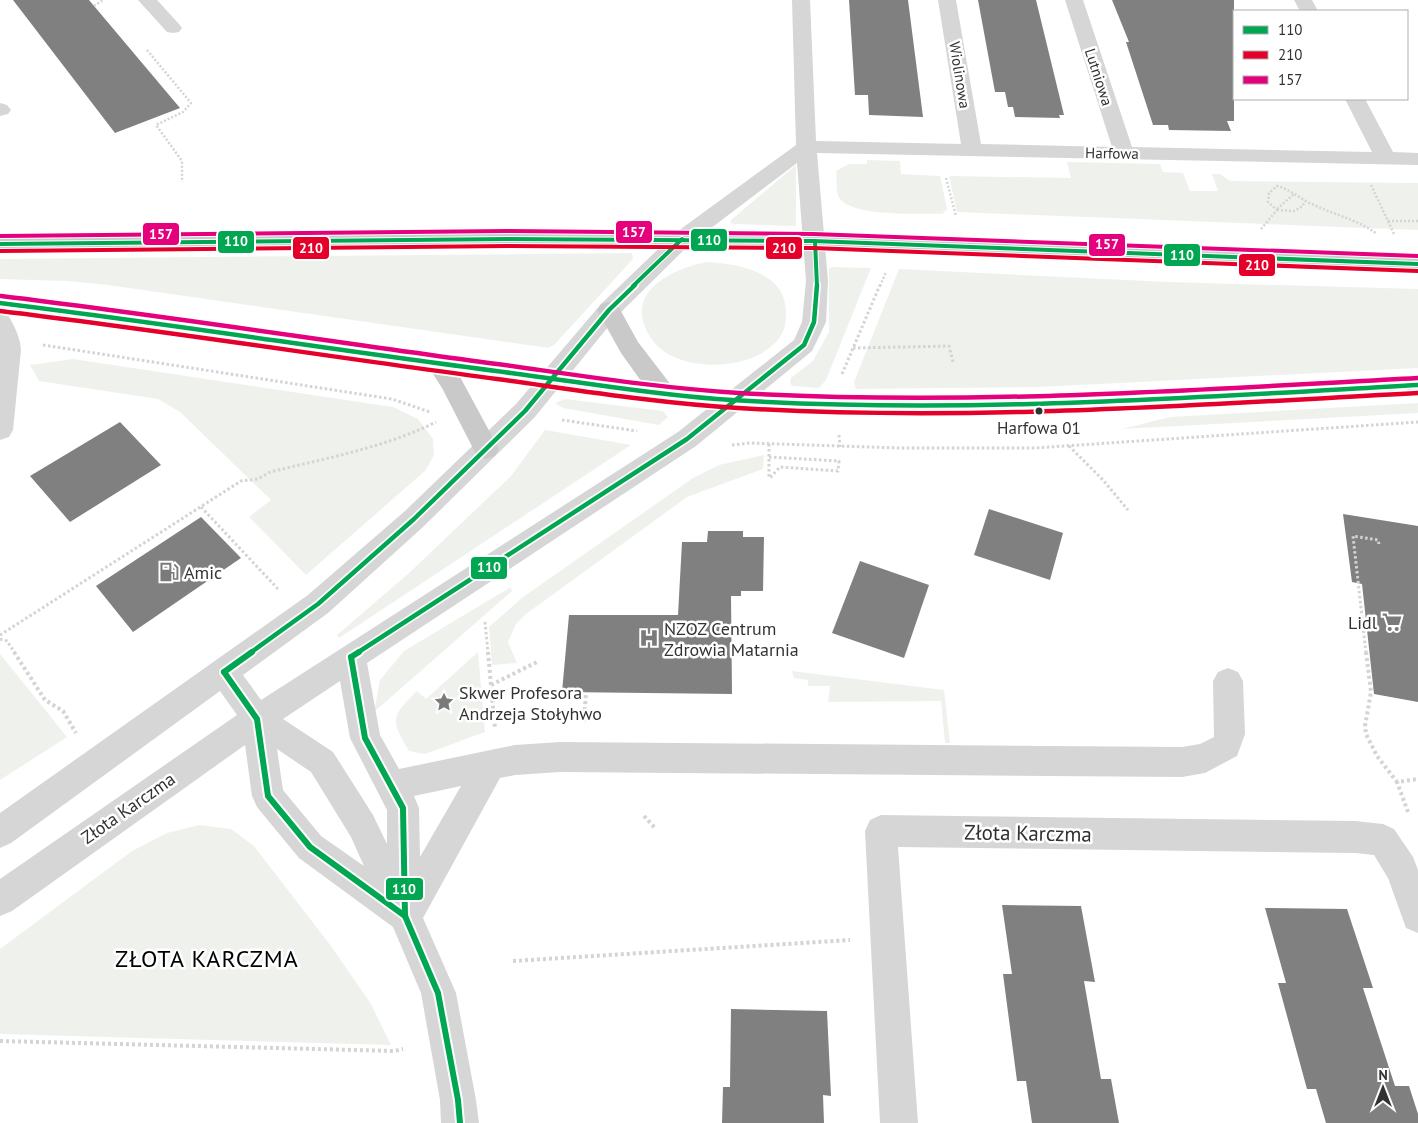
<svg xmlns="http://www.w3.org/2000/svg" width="1418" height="1123" font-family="'PT Sans',sans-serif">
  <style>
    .green { fill: #eff2ec }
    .building { fill: #808080 }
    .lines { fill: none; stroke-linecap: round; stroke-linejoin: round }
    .path-far2 { stroke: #d4d4d4; stroke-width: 2.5; stroke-dasharray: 2 2; stroke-linecap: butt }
    .path-far1 { stroke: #d4d4d4; stroke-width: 3; stroke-dasharray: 2.5 2.5; stroke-linecap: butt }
    .path { stroke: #d4d4d4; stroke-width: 4; stroke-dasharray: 3 3; stroke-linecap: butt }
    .minor { fill: #d6d6d6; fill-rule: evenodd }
    .major { fill: #c9c9c9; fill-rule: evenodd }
    .bus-1-far2-casing { stroke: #fff; stroke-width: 6 }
    .bus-1-far1-casing { stroke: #fff; stroke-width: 8 }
    .bus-1-casing { stroke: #fff; stroke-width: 10 }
    .bus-2-far1-casing { stroke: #fff; stroke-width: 6 }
    .bus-2-casing { stroke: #fff; stroke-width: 8 }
    .bus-3-far1-casing { stroke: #fff; stroke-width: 6 }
    .bus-3-casing { stroke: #fff; stroke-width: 8 }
    .bus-1-far2 { stroke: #00a651; stroke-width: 4 }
    .bus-1-far1 { stroke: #00a651; stroke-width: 4.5 }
    .bus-1 { stroke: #00a651; stroke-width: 6 }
    .bus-2-far1 { stroke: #e4002b; stroke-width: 4 }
    .bus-2 { stroke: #e4002b; stroke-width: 4.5 }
    .bus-3-far1 { stroke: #e5007d; stroke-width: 4 }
    .bus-3 { stroke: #e5007d; stroke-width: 4.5 }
    .bus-dot { fill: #323232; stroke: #fff; stroke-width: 2 }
    .labels { text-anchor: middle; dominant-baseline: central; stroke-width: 5; stroke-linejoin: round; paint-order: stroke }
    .far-street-label { font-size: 15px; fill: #323232; stroke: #fff }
    .bus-label { font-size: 17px; fill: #323232; stroke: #fff }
    .poi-label { font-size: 18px; fill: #323232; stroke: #fff; text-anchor: start }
    .street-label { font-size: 18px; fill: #323232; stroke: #fff }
    .near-street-label { font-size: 21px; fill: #323232; stroke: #fff }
    .near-quarter-label { font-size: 24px; letter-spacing: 1px; fill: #000; stroke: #fff }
    .line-badge { stroke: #fff; stroke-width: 2 }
    .badge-label { font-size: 14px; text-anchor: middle; font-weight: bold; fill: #fff }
  </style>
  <rect width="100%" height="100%" fill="#fff"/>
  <!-- green -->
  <g class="green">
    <path d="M867 160 900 161 901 174 940 176 947 209 942 214C921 213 845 218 838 195 836 188 837 178 836 171L849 164H867Z"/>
    <polygon points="1067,162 1160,164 1163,172 1183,173 1190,191 1218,191 1212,174 1220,174 1230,181 1418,183 1418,230 957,212 949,176 1071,178"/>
    <polygon points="796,165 796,226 734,224 730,223 731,220"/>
    <polygon points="632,253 633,259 554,345 548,348 108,285 67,281 0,279 0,259"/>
    <path d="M707 262C740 264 787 272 786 314 786 333 778 343 762 353 733 371 671 370 651 338 621 294 670 269 707 262Z"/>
    <polygon points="832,267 871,268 826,380 819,388 792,386 790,383 791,378 813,361 829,332 829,269"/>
    <polygon points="899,269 1169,282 1418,289 1418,368 1040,387 856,389 854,382"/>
    <polygon points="73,359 393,407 418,419 433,439 434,455 426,470 306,575 249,517 271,500 180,412 158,399 39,381 30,365"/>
    <polygon points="565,399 663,411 668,417 659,425 563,408 555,403"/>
    <polygon points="1418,403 1418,413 1122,429 1170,417"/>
    <polygon points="545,430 631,445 339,638 337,635 408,574 511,476"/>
    <polygon points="764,455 763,469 687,497 526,614 516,624 508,642 517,663 492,665 489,627 523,597 693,478 719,465"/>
    <polygon points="511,587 512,591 374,712 380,680 404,651"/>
    <path d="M478 652 485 732 425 754 409 751C390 719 391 717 417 691L426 699Z"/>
    <polygon points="0,654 67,737 0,780"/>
    <polygon points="792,671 944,690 950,743 945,743 941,701 828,702 830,686 808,686 808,680 794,678"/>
    <polygon points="199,825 231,829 254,846 331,946 371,1004 391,1045 0,1034 0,949 132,851 167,833"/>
  </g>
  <!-- building -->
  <g class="building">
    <polygon points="13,0 89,0 180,108 115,133"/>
    <polygon points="849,0 908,0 923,117 869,115 868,95 855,95"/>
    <polygon points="978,0 1036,0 1064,115 1059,115 1060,118 1015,117 1013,107 1008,107 1005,92 995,92"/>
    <polygon points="1112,0 1234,0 1234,121 1227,121 1231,131 1169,130 1168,125 1153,125 1126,42 1129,42"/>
    <polygon points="120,422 161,465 70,522 30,476"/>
    <polygon points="989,509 1063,533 1050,580 974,555"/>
    <polygon points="1343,514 1418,526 1418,702 1374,694 1362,584 1352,582"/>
    <polygon points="201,517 241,558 133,632 96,586"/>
    <polygon points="708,531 743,531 743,537 764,537 763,591 741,591 741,596 731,596 732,694 562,692 569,615 678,615 682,542 707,542"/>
    <polygon points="860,561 929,585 904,658 832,633"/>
    <polygon points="1002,905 1081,906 1095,982 1084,981 1101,1079 1111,1079 1119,1123 1032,1123 1026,1081 1017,1081 1003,974 1012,974"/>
    <polygon points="1265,908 1347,909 1373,988 1363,988 1395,1086 1409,1086 1418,1114 1418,1123 1326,1123 1316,1089 1307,1089 1278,983 1286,983"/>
    <polygon points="731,1009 827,1011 831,1096 823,1095 824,1123 722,1123 723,1087 730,1087"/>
  </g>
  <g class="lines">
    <!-- path-far2 -->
    <g class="path-far2">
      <polyline points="94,6 103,0"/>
      <polyline points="147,50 191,103 183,112 156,125 182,161 182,182"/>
      <polyline points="946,178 956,216"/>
      <polyline points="1371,185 1394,234"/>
      <polyline points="1277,209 1295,193"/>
      <polyline points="1277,210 1294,211 1303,206 1304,201"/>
      <polyline points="1388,221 1418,221"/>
      <path d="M1261 229 1277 210 1268 202 1269 193 1277 186C1290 189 1300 199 1312 204 1334 215 1357 219 1377 234"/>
      <polyline points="880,286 886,272"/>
    </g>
    <!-- path-far1 -->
    <g class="path-far1">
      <polyline points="43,345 392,399 430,412"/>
      <polyline points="853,348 949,346 953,362"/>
      <polyline points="842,374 880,285"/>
      <polyline points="562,420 637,431"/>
      <polyline points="839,435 840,447"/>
      <polyline points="769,444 769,478"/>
      <polyline points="732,445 750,443 899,448 1035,448 1418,422"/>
      <polyline points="1069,446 1103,480 1128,510"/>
      <polyline points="769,457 839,461 838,471 780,467 769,479"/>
      <polyline points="201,507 279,590"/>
      <polyline points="485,622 488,653"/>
      <path d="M0 635 241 481 258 479 270 472C327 458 383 448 436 422"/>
      <polyline points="0,639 7,641 15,653"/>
      <polyline points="1366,653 1353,536 1378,540 1379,544"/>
    </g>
    <!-- path -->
    <g class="path">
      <polyline points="14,652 45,700 63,711 76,733"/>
      <polyline points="488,652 495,729"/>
      <polyline points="1366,652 1371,692 1365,726 1366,734 1377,756 1397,782"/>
      <polyline points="491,685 539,661"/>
      <polyline points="584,722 586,692"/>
      <polyline points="1408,812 1397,782 1418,779"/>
      <polyline points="644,816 655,828"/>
      <polyline points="513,961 850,940"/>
      <polyline points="0,1041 394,1051 403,1049"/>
    </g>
    <!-- minor -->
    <g class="minor">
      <polygon points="138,0 157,0 179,24 182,28 179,32 173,33 167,32"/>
      <path d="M792 0H810L816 141 961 144 938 0H956L981 144 1112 147 1065 0H1083L1132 147 1372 152 1345 99H1365L1393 152 1418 153V165L817 153 828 281 826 322 812 351 696 446 367 663 380 735 399 769 515 745 560 742 1182 747 1200 744 1214 737 1213 681 1218 672 1228 668 1238 672 1243 681 1245 734 1237 756 1205 773 1182 777 560 772 515 775 500 778 423 918 456 993 476 1100 479 1123H441L440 1100 421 993 393 927 299 858 257 807 252 796 245 745 12 911 0 916V879L237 715 220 691 11 843 0 848V813L308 595 405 511 516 404 601 304 674 234 796 145ZM797 163 806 281 802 322 794 340 678 432 261 700 243 675 328 613 423 527 534 418 617 316 690 244ZM340 681 350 738 387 810V844L373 815 333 752 283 719ZM277 749 311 772 351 837 364 866 321 836 283 790ZM461 786 420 857 419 808 414 796Z"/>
      <polygon points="1294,0 1312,0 1318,11 1300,11"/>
      <polygon points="0,103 7,105 11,110 8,114 0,116"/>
      <path d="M0 313 8 315C15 327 20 337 21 350L13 430 9 437 0 440Z"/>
      <polygon points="881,815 1355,821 1383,824 1394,829 1413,857 1418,870 1418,933 1406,928 1388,878 1374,855 1355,853 898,847 918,1123 880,1123 865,831 870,820"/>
    </g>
    <!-- major -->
    <g class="major">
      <path d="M508 232C635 232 761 232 888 236 1065 241 1241 253 1418 256V272L813 248 508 246 0 251V237Z"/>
      <path d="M0 295C215 319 427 355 641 381L621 353 597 310 601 304 609 302 617 304 638 342 671 385C917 411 1172 388 1418 376V394C1192 406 964 424 737 409 644 403 551 389 459 375L499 449 495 456 486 459 477 456 442 388 431 371 141 328 0 311Z"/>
    </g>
    <defs>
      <g id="bus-1-far2">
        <polyline points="815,241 817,286"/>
        <polyline points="0,244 508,239 813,241 1418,264"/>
        <polyline points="633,286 682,239"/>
      </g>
      <g id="bus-1-far1">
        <path d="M0 303C171 324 340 351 511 373 579 382 648 394 717 399 950 415 1185 398 1418 385"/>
        <polyline points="250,653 318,604 414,519 525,411 609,310 635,285"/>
        <polyline points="357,653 687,439 804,345 814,322 817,285"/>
      </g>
      <g id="bus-1">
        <polyline points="351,657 359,652"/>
        <polyline points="351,657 365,738 403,808 405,916 438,993 458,1100 460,1123"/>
        <polyline points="224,672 252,652"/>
        <polyline points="224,672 257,719 268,796 310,847 405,916"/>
      </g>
      <polyline id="bus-2-far1" points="0,251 508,246 813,248 1418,271"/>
      <path id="bus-2" d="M0 311C166 331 331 357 497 379 577 390 657 403 738 408 965 422 1192 405 1418 393"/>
      <polyline id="bus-3-far1" points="0,236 508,231 813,234 1418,256"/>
      <path id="bus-3" d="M1 296C167 316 332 342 497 364 577 375 658 388 739 393 965 406 1192 390 1418 378"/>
    </defs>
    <!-- bus-1-far2 casing -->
    <use href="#bus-1-far2" class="bus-1-far2-casing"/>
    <!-- bus-1-far1 casing -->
    <use href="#bus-1-far1" class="bus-1-far1-casing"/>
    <!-- bus-1 casing -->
    <use href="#bus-1" class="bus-1-casing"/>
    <!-- bus-2-far1 casing -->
    <use href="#bus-2-far1" class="bus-2-far1-casing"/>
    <!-- bus-2 casing -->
    <use href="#bus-2" class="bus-2-casing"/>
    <!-- bus-3-far1 casing -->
    <use href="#bus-3-far1" class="bus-3-far1-casing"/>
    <!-- bus-3 casing -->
    <use href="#bus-3" class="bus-3-casing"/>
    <!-- bus-1-far2 -->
    <use href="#bus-1-far2" class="bus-1-far2"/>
    <!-- bus-1-far1 -->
    <use href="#bus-1-far1" class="bus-1-far1"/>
    <!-- bus-1 -->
    <use href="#bus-1" class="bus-1"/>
    <!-- bus-2-far1 -->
    <use href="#bus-2-far1" class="bus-2-far1"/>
    <!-- bus-2 -->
    <use href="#bus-2" class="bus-2"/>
    <!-- bus-3-far1 -->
    <use href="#bus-3-far1" class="bus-3-far1"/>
    <!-- bus-3 -->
    <use href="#bus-3" class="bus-3"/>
  </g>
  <!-- icons -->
  <defs>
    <symbol id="fuel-bare" viewBox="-9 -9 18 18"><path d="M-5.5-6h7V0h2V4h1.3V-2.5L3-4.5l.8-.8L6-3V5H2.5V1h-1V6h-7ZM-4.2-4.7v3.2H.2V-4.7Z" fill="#7a7a7a" stroke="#fff" stroke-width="2.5" paint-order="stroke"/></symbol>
    <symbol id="supermarket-bare" viewBox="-9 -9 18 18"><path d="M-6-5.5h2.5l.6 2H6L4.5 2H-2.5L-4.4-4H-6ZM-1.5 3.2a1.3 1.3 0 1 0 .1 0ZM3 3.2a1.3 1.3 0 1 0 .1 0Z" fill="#7a7a7a" stroke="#fff" stroke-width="2.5" paint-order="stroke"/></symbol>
    <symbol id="hospital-bare" viewBox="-9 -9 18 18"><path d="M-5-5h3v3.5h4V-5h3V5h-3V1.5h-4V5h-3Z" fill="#7a7a7a" stroke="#fff" stroke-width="2.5" paint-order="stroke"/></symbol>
    <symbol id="sight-bare" viewBox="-9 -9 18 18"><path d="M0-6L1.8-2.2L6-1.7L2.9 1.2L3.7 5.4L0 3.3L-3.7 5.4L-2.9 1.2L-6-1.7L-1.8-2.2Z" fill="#7a7a7a" stroke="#fff" stroke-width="2.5" paint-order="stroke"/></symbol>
  </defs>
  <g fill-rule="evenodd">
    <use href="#fuel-bare" x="155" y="558" width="28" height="28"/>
    <use href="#supermarket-bare" x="1378" y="608" width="28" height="28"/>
    <use href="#hospital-bare" x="635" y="624" width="28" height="28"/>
    <use href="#sight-bare" x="430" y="688" width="28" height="28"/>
  </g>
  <!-- markers -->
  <circle class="bus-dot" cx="1039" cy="411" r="4.5"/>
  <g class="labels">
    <!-- far-street labels -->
    <g class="far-street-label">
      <text transform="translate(960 75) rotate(81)">Wiolinowa</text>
      <text transform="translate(1099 77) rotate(72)">Lutniowa</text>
      <text transform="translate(1112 153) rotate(1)">Harfowa</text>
    </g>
    <!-- bus labels -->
    <g class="bus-label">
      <text x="1039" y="428">Harfowa 01</text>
    </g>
    <!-- poi labels -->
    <g class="poi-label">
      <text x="184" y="572">Amic</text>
      <text x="1377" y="622" text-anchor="end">Lidl</text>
      <text x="664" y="628">NZOZ Centrum<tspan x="664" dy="21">Zdrowia Matarnia</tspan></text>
      <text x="459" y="692">Skwer Profesora<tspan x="459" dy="21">Andrzeja Stołyhwo</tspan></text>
    </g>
    <!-- street labels -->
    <g class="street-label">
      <text transform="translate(128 808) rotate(-35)">Złota Karczma</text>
    </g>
    <!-- near-street labels -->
    <g class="near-street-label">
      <text transform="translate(1028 833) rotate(1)">Złota Karczma</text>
    </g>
    <!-- near-quarter labels -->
    <g class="near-quarter-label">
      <text x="207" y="958">ZŁOTA KARCZMA</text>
    </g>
  </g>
  <g class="line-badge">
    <rect x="615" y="220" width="38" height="24" rx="5" fill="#e5007d"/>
    <rect x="142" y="222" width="38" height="24" rx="5" fill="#e5007d"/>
    <rect x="690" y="228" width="38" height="24" rx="5" fill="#00a651"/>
    <rect x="217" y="230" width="38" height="24" rx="5" fill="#00a651"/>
    <rect x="1088" y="233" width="38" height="24" rx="5" fill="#e5007d"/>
    <rect x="765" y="236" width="38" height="24" rx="5" fill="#e4002b"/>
    <rect x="292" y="236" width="38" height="24" rx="5" fill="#e4002b"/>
    <rect x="1163" y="243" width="38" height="24" rx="5" fill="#00a651"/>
    <rect x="1238" y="253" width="38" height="24" rx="5" fill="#e4002b"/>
    <rect x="470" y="556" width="38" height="24" rx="5" fill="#00a651"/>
    <rect x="385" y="877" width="39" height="24" rx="5" fill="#00a651"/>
  </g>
  <g class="badge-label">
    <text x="634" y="237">157</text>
    <text x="161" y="239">157</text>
    <text x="709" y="245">110</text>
    <text x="236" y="246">110</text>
    <text x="1107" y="249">157</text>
    <text x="784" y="253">210</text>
    <text x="311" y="253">210</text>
    <text x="1182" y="260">110</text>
    <text x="1257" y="270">210</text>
    <text x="489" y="572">110</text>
    <text x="404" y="894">110</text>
  </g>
  <!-- legend -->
  <rect x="1233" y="10" width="175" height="90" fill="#ffffff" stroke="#adadad"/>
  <rect x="1243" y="26" width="25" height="8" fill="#00a651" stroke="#adadad"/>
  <text x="1278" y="35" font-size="15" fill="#323232">110</text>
  <rect x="1243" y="51" width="25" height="8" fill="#e4002b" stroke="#adadad"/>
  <text x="1278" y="60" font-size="15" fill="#323232">210</text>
  <rect x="1243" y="76" width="25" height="8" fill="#e5007d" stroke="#adadad"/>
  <text x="1278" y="85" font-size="15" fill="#323232">157</text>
  <!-- north arrow -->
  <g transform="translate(1383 1088)" stroke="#ffffff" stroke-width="4" paint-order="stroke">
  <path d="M0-4L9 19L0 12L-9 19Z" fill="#323232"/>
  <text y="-8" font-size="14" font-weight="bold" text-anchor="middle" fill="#323232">N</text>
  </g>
</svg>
